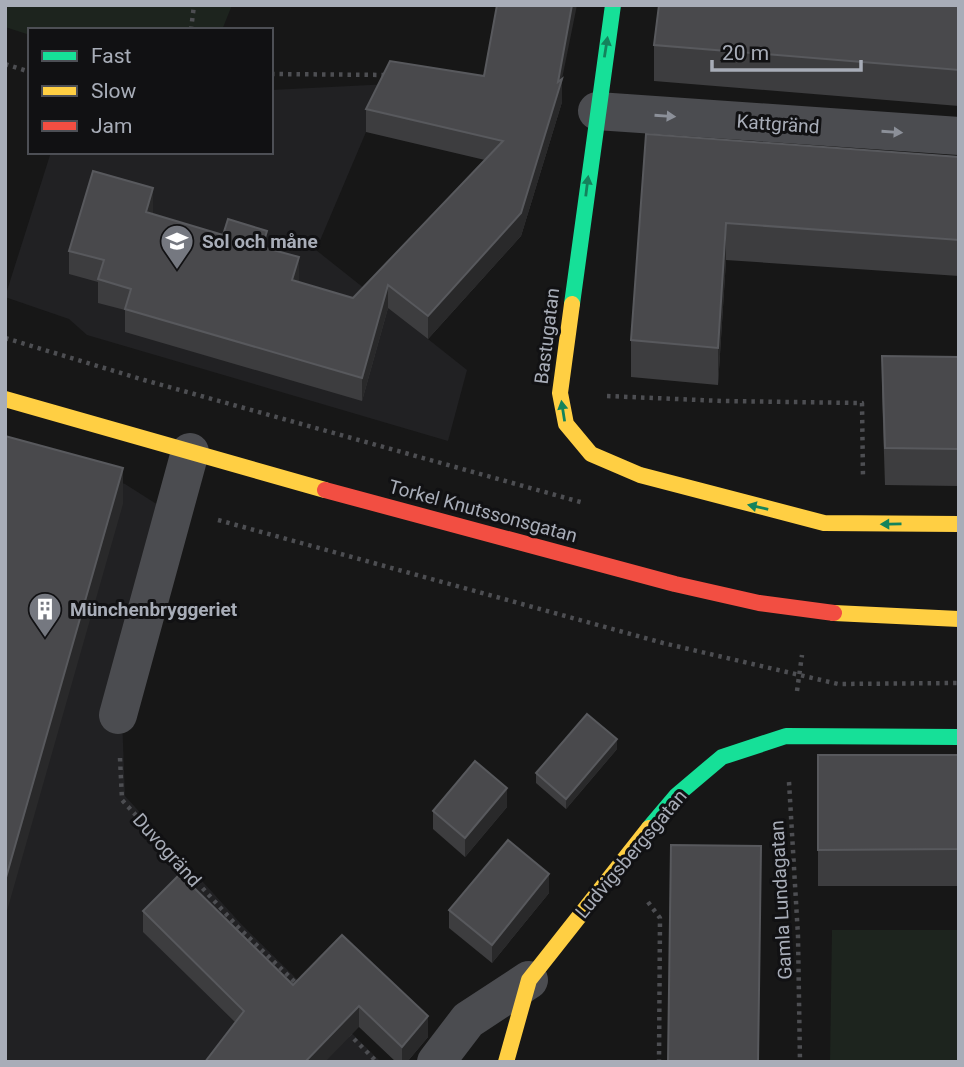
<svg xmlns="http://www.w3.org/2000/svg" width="964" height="1067" font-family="Roboto,sans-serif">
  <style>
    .built { fill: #212123 }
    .green { fill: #1d241e }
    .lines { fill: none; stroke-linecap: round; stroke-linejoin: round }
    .path { stroke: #4d4e52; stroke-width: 4.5; stroke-dasharray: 3.5 5; stroke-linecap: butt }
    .street { stroke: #4b4c50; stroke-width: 38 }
    .fast { stroke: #16e098; stroke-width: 16 }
    .slow { stroke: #ffcf43; stroke-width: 16 }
    .jam { stroke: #f24e42; stroke-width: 16 }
    .wall { fill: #3d3d3f }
    .shaded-wall { fill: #29292a }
    .building { fill: #49494c; stroke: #58595d; stroke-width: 2 }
    .oneway { fill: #14835c }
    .oneway2 { fill: #8c9099 }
    .labels { text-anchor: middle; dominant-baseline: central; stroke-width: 6; stroke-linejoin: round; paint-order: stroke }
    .street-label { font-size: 19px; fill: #a8adb8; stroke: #111113 }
    .poi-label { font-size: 19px; font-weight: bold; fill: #a8adb8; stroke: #111113; text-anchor: start }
  </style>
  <rect width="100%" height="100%" fill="#171717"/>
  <!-- built -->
  <g class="built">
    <polygon points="390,84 366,132 316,250 467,370 448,441 87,335 69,319 5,297 51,152 271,152 271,90"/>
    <polygon points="5,449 125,484 177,517 122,717 125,796 242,925 381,1062 5,1062"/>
  </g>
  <!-- green -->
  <g class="green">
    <polygon points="5,5 232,5 222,30 30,30 30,35 5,27"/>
    <polygon points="832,930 959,930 959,1062 830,1062"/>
  </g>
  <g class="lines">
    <!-- path -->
    <g class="path">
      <polyline points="191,30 194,5"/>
      <polyline points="5,64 30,72"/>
      <polyline points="271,74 390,75"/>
      <polyline points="5,338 144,380 584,503"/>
      <polyline points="607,396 722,401 862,403 863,478"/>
      <polyline points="218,520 663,643 838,684 959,683"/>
      <polyline points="797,691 802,655"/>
      <polyline points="120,758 122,800 238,927 299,986"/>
      <polyline points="789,782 798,936 800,1062"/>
      <polyline points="648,902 660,918 659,1062"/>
      <polyline points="348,1033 377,1062"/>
    </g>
    <!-- street -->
    <g class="street">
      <polyline points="597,111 959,136"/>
      <polyline points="118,715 190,452"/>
      <polyline points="436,1062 468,1020 529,980"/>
    </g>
    <!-- fast -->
    <g class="fast">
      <polyline points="572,304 613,5"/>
      <polyline points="649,828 677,795 722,757 786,736 959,737"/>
    </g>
    <!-- slow -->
    <g class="slow">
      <polyline points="572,304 560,393 566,424 591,454 640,475 824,523 959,524"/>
      <polyline points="5,399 325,490"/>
      <polyline points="834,613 959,619"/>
      <polyline points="506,1062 529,980 649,828"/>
    </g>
    <!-- jam -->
    <polyline class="jam" points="325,490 675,584 759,603 834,613"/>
  </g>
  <!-- wall -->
  <g class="wall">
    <polygon points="959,5 959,106 654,81 654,45"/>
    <polygon points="562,79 562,102 521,236 428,339 388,308 362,401 125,332 125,310 98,303 98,282 69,274 69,251 153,211 152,214 267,248 299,280 298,282 353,298 485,160 366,132 366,109"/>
    <polygon points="646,134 959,157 959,276 726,260 718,385 631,377 631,340"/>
    <polygon points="882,356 959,357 959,486 885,485 882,392"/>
    <polygon points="617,749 566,809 536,783 536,773"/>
    <rect x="818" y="755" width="141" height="131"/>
    <polygon points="507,807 465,857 433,829 433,811"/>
    <polygon points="549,893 492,963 449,928 449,910"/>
    <polygon points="143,911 293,985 342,935 428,1037 407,1062 396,1062 359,1027 235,1022 143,932"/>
  </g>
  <!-- shaded-wall -->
  <g class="shaded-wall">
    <polygon points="572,5 577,5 562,79 562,102 521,236 428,339 428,316 558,82"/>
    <polygon points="153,188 153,211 146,235 146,212"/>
    <polygon points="726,223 726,260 718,385 718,348"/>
    <polygon points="267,231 267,254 262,247"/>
    <polygon points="299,257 299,280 292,303 292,280"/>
    <polygon points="388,285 388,308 362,401 362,378"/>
    <polygon points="123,468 123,504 5,918 5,881"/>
    <polygon points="617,739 617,749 566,809 566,799"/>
    <polygon points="507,788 507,807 465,857 465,838"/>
    <polygon points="549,874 549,893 492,963 492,945"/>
    <polygon points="359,1006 359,1027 325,1062 305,1062"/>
    <polygon points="428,1016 428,1037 407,1062 402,1062 402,1047"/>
  </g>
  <!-- building -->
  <g class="building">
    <polygon points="497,5 572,5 558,82 562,79 521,213 428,316 388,285 362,378 125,309 131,289 98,279 104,260 69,251 93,171 153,188 146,212 223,235 228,219 267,231 262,247 299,257 292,280 353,298 503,141 366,109 390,61 484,76"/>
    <polygon points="659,5 959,5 959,70 654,45"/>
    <polygon points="646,134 959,157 959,240 726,223 718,348 631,340"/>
    <polygon points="882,356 959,357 959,449 885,448"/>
    <polygon points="5,436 123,468 5,881"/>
    <polygon points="587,714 617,739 566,799 536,773"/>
    <polygon points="818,755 959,755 959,849 818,850"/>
    <polygon points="475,761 507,788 465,838 433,811"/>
    <polygon points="508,840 549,874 492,945 449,910"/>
    <polygon points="671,845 761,846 758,1062 668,1062"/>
    <polygon points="180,874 293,985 342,935 428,1016 402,1047 359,1006 305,1062 205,1062 244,1011 143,911"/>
  </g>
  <!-- one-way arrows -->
  <defs><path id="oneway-solid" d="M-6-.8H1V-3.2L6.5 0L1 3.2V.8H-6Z" transform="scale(1.75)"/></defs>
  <g class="oneway">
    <use href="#oneway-solid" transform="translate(606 47) rotate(-81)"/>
    <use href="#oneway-solid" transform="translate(587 186) rotate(-83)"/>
    <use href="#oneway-solid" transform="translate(563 411) rotate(-99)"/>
    <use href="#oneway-solid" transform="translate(758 507) rotate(-167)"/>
    <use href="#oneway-solid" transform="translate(891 524) rotate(179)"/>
  </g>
  <g class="oneway2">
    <use href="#oneway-solid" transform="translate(665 116) rotate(4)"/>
    <use href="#oneway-solid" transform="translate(892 132) rotate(4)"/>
  </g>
  <!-- icons -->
  <defs>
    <symbol id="school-pin" viewBox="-11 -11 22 30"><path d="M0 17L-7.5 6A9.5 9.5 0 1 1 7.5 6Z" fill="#757880" stroke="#111113"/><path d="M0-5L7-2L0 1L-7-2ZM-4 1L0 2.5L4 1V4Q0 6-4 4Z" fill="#fff"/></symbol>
    <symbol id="building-pin" viewBox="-11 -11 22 30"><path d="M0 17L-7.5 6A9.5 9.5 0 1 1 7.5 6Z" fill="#757880" stroke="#111113"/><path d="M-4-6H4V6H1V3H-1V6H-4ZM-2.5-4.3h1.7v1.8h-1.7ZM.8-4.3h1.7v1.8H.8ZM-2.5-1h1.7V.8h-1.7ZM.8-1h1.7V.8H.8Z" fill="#fff"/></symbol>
  </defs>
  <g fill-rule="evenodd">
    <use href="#school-pin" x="158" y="222" width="38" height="52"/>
    <use href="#building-pin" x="26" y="590" width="38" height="52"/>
  </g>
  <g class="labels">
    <!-- street labels -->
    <g class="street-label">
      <text transform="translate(778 124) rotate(4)">Kattgränd</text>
      <text transform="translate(547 336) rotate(-83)">Bastugatan</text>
      <text transform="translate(483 511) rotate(15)">Torkel Knutssonsgatan</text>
      <text transform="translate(167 850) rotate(48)">Duvogränd</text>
      <text transform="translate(631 854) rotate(-50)">Ludvigsbergsgatan</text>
      <text transform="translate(781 900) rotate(-93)">Gamla Lundagatan</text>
    </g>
    <!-- poi labels -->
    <g class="poi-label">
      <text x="202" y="241">Sol och måne</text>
      <text x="70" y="609">Münchenbryggeriet</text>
    </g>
  </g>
  <!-- border -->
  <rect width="964" height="1067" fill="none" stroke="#a8adb8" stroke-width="14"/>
  <!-- legend -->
  <rect x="28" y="28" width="245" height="126" fill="#111113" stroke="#4d4f55" stroke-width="2"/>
  <rect x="42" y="51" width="35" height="10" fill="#16e098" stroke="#4d4f55" stroke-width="2"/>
  <text x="91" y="63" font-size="21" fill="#a8adb8">Fast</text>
  <rect x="42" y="86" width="35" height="10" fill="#ffcf43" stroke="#4d4f55" stroke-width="2"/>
  <text x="91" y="98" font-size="21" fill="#a8adb8">Slow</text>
  <rect x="42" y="121" width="35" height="10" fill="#f24e42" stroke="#4d4f55" stroke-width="2"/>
  <text x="91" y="133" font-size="21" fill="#a8adb8">Jam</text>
  <!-- scale -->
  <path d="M712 60v10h149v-10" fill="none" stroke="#a8adb8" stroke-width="3.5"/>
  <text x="722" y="60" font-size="21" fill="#a8adb8" stroke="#111113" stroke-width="5" paint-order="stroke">20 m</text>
</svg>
